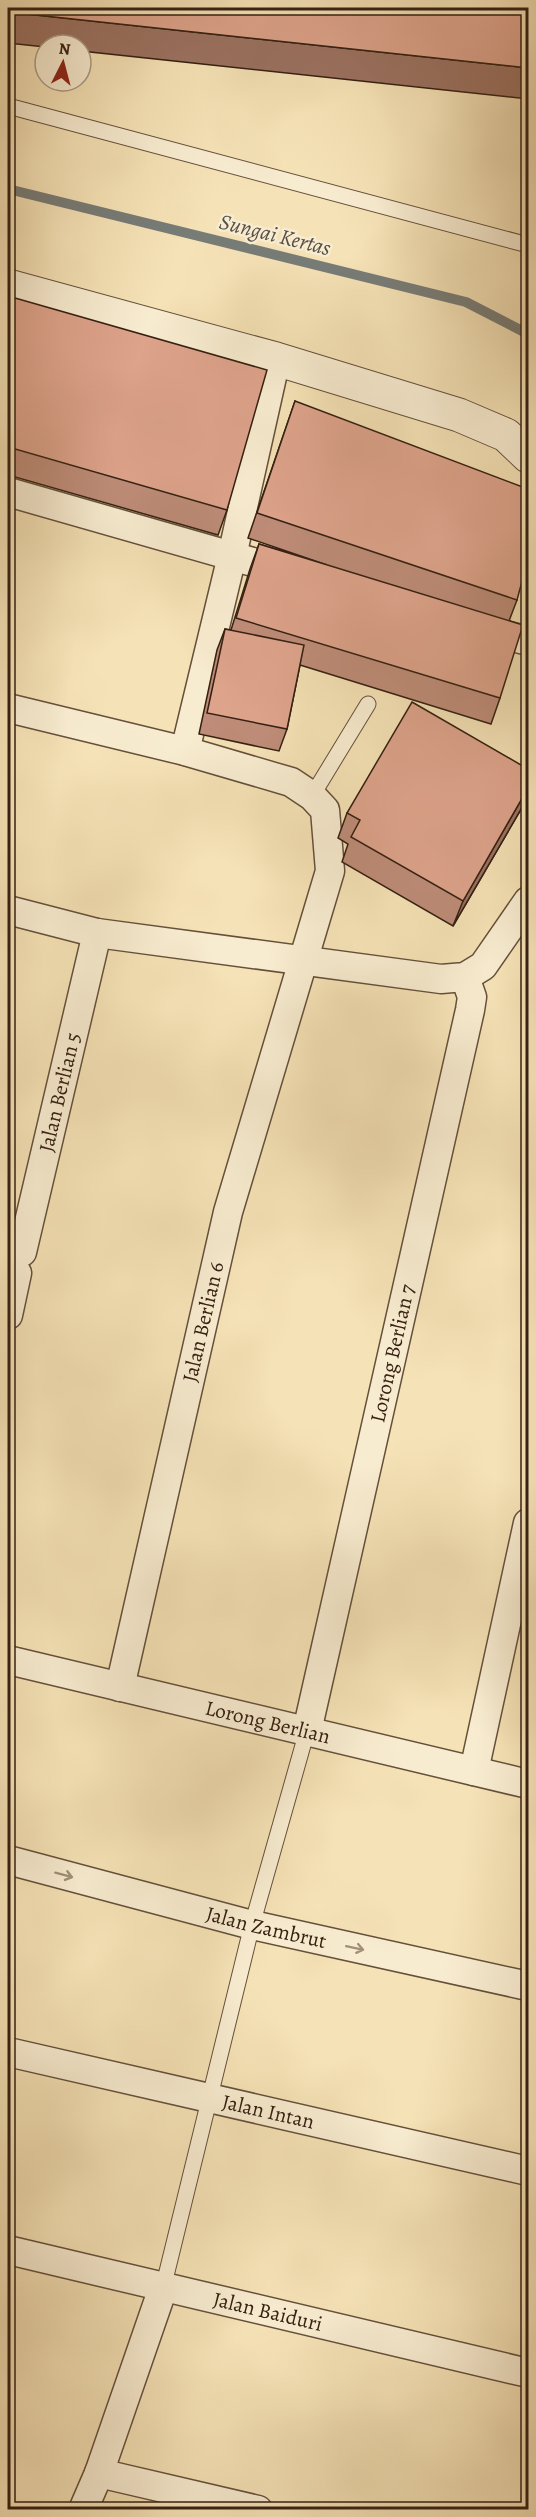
<svg xmlns="http://www.w3.org/2000/svg" width="536" height="2517" font-family="Alegreya,serif">
  <style>
    .lines { fill: none; stroke-linecap: round; stroke-linejoin: round }
    .stream { stroke: #777c77; stroke-width: 10 }
    .service-casing { stroke: #65503b; stroke-width: 17 }
    .minor-casing { stroke: #65503b; stroke-width: 31 }
    .tertiary-casing { stroke: #65503b; stroke-width: 35 }
    .service { stroke: #f8ecd0; stroke-width: 15 }
    .minor { stroke: #f8ecd0; stroke-width: 28 }
    .tertiary { stroke: #f8ecd0; stroke-width: 33 }
    .wall { fill: #be8c78; stroke: #352012; stroke-width: 1.5 }
    .shaded-wall { fill: #9b7261; stroke: #352012; stroke-width: 1.5 }
    .building { fill: #dda38b; stroke: #352012; stroke-width: 1.5 }
    .oneway { stroke: #a0907a }
    .labels { text-anchor: middle; dominant-baseline: central; stroke-width: 5; stroke-linejoin: round; paint-order: stroke }
    .street-label { font-size: 21px; fill: #352012; stroke: #f8ecd0 }
    .water-label { font-size: 22px; font-style: italic; fill: #564e45; stroke: #f8ecd0 }
  </style>
  <rect width="100%" height="100%" fill="#f5e2b6"/>
  <filter id="stains"><feTurbulence type="fractalNoise" baseFrequency=".00333" numOctaves="4"/><feColorMatrix values="0 0 0 0 .2 0 0 0 0 .09 0 0 0 0 .02 0 0 0 .5 -.17"/></filter>
  <radialGradient id="worn" r=".72"><stop offset=".6" stop-color="#630" stop-opacity="0"/><stop offset="1" stop-color="#630" stop-opacity=".3"/></radialGradient>
  <g class="lines">
    <!-- stream -->
    <polyline class="stream" points="8,189 466,302 528,334"/>
    <defs>
      <g id="service">
        <polyline points="8,106 528,245"/>
        <polyline points="312,796 368,704"/>
        <polyline points="163,2288 252,1925 307,1731"/>
      </g>
      <g id="minor">
        <polyline points="8,492 291,573"/>
        <polyline points="482,629 528,641"/>
        <polyline points="8,708 185,751 291,782 312,796 325,810 330,871 228,1212 120,1687"/>
        <polyline points="185,751 232,556 276,359"/>
        <polyline points="8,910 97,933 441,979 465,977 483,966 528,901"/>
        <path id="s1" d="M22 1252 97 933"/>
        <polyline points="8,1315 17,1273"/>
        <path id="s2" d="M8 1660 528 1784"/>
        <path id="s3" d="M307 1731 470 1010 472 997 465 977"/>
        <polyline points="474,1771 528,1523"/>
        <path id="s4" d="M8 1860 252 1925 528 1986"/>
        <path id="s5" d="M8 2052 528 2171"/>
        <path id="s6" d="M8 2250 528 2373"/>
        <polyline points="99,2473 258,2510"/>
        <polyline points="83,2510 99,2473 163,2288"/>
      </g>
      <polyline id="tertiary" points="8,286 276,359 459,415 506,435 528,456"/>
    </defs>
    <!-- service casing -->
    <use href="#service" class="service-casing"/>
    <!-- minor casing -->
    <use href="#minor" class="minor-casing"/>
    <!-- tertiary casing -->
    <use href="#tertiary" class="tertiary-casing"/>
    <!-- service -->
    <use href="#service" class="service"/>
    <!-- minor -->
    <use href="#minor" class="minor"/>
    <!-- tertiary -->
    <use href="#tertiary" class="tertiary"/>
  </g>
  <!-- wall -->
  <g class="wall">
    <polygon points="8,296 227,510 218,535 8,475"/>
    <polygon points="295,401 517,600 509,621 500,698 491,724 300,665 287,729 279,751 199,734 217,650 225,629 231,630 250,569 259,544 327,565 248,538"/>
    <polygon points="527,799 453,926 342,862 348,844 338,838 347,813"/>
  </g>
  <!-- shaded-wall -->
  <g class="shaded-wall">
    <polygon points="8,12 528,68 528,99 81,51 81,45 45,45 45,47 8,43"/>
    <polygon points="528,788 528,796 527,799 453,926 463,901"/>
  </g>
  <!-- building -->
  <g class="building">
    <polygon points="8,8 528,8 528,68 8,12"/>
    <polygon points="8,296 267,370 227,510 8,447"/>
    <polygon points="295,401 528,489 528,559 517,600 257,513"/>
    <polygon points="259,544 523,625 500,698 236,618"/>
    <polygon points="225,629 304,645 287,729 207,713"/>
    <polygon points="412,702 528,769 528,788 463,901 351,837 360,820 347,813"/>
  </g>
  <!-- one-way arrows -->
  <defs><path id="oneway-shaft" d="M-6 0H5M1.5-3L5.5 0L1.5 3" fill="none" stroke-width="1.6" stroke-linecap="round" stroke-linejoin="round" transform="scale(1.5)"/></defs>
  <g class="oneway">
    <use href="#oneway-shaft" transform="translate(64 1875) rotate(15)"/>
    <use href="#oneway-shaft" transform="translate(355 1948) rotate(12)"/>
  </g>
  <g class="labels">
    <!-- street labels -->
    <g class="street-label">
      <text stroke="none"><textPath href="#s1" startOffset="164">Jalan Berlian 5</textPath></text>
      <text transform="translate(203 1322) rotate(-77)">Jalan Berlian 6</text>
      <text stroke="none"><textPath href="#s3" startOffset="387">Lorong Berlian 7</textPath></text>
      <text stroke="none"><textPath href="#s2" startOffset="267">Lorong Berlian</textPath></text>
      <text stroke="none"><textPath href="#s4" startOffset="267">Jalan Zambrut</textPath></text>
      <text stroke="none"><textPath href="#s5" startOffset="267">Jalan Intan</textPath></text>
      <text stroke="none"><textPath href="#s6" startOffset="267">Jalan Baiduri</textPath></text>
    </g>
    <!-- water labels -->
    <g class="water-label">
      <text transform="translate(275 235) rotate(14)">Sungai Kertas</text>
    </g>
  </g>
  <!-- margin -->
  <rect width="536" height="2517" fill="none" stroke="#f5e2b6" stroke-width="30"/>
  <rect x="9" y="9" width="518" height="2499" fill="none" stroke="#352012" stroke-width="3"/>
  <rect x="15" y="15" width="506" height="2487" fill="none" stroke="#352012" stroke-width="1.5"/>
  <!-- north arrow -->
  <g transform="translate(63 63) rotate(6)"><circle r="28" fill="#f8ecd0" stroke="#aa9a84" stroke-width="1.5"/>
  <path d="M0-4.5L10 22L0 15L-10 22Z" fill="#8f2418"/>
  <text y="-9" font-size="16" font-weight="bold" text-anchor="middle" fill="#352012">N</text>
  </g>
  <rect width="100%" height="100%" filter="url(#stains)"/>
  <rect width="100%" height="100%" fill="url(#worn)"/>
</svg>
